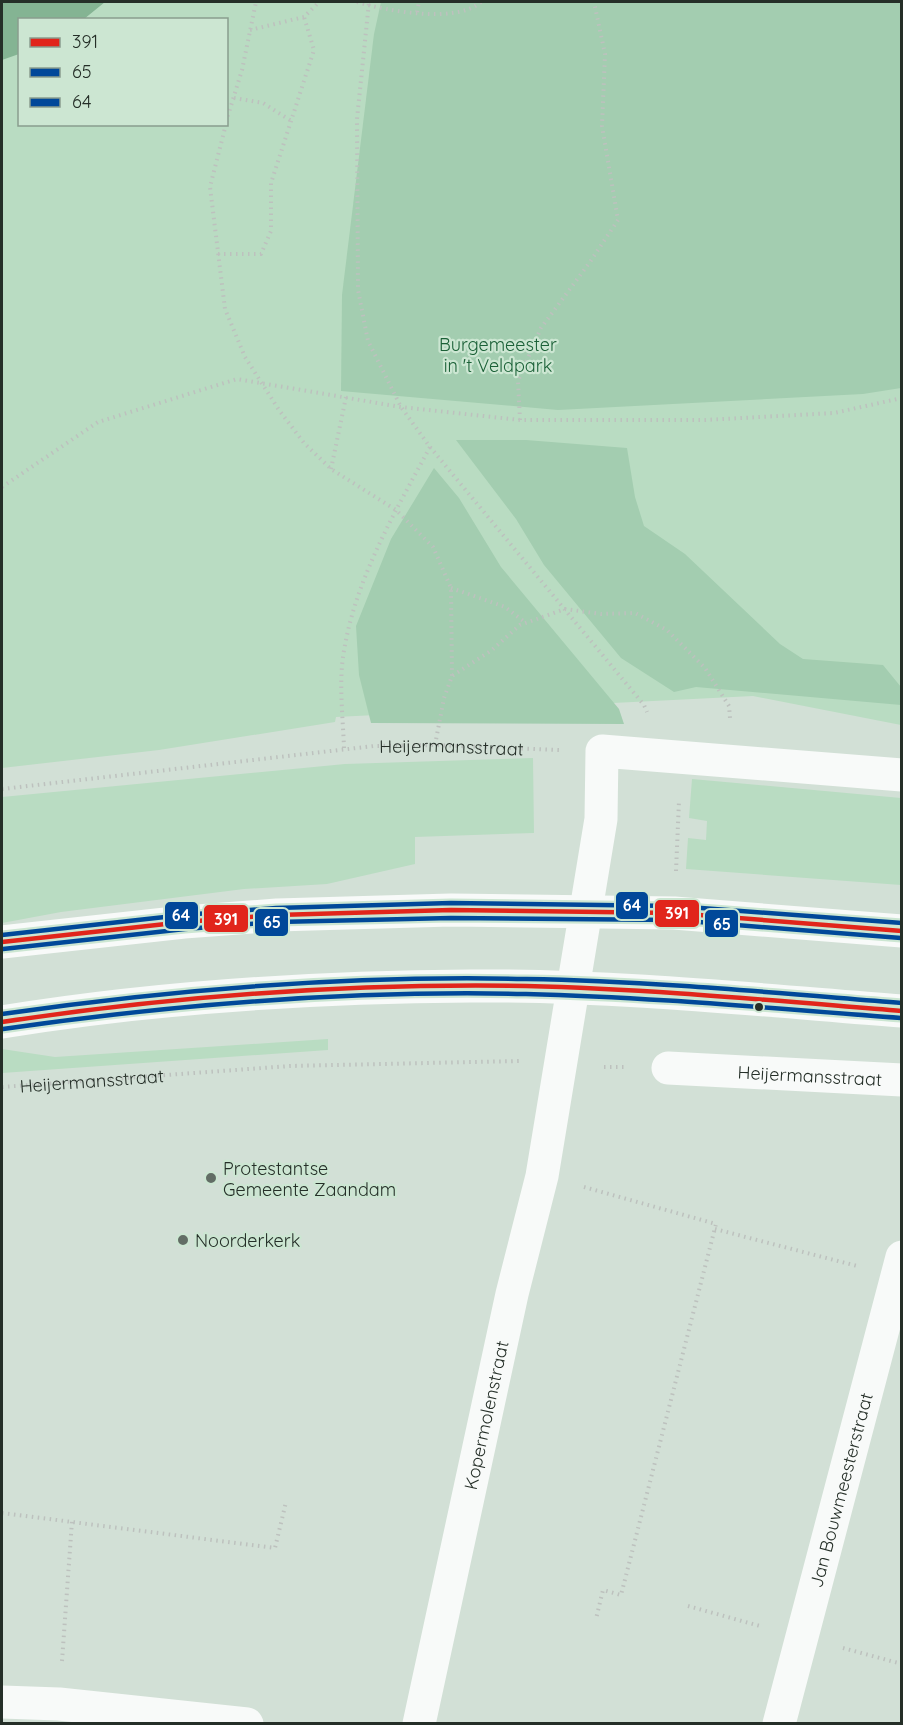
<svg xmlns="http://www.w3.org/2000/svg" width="903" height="1725" font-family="Quicksand,sans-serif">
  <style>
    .green { fill: #b9dcc2; fill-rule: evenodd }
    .forest { fill: #a3cdb0 }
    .water { fill: #84b493 }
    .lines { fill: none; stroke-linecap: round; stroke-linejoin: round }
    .path { stroke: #bdc1be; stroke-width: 4; stroke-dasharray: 1.5 4.5; stroke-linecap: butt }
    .street { stroke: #f8faf9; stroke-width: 33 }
    .secondary { stroke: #f8faf9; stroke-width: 33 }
    .bus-1-casing { stroke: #cce6d2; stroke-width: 9 }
    .bus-2-casing { stroke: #cce6d2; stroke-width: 9 }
    .bus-3-casing { stroke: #cce6d2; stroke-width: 9 }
    .bus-1 { stroke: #e1251b; stroke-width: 4.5 }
    .bus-2 { stroke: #004899; stroke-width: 4.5 }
    .bus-3 { stroke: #004899; stroke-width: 4.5 }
    .bus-dot { fill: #252f28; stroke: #cce6d2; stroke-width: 2 }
    .poi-dot { fill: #626d65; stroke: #cce6d2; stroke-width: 2 }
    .labels { text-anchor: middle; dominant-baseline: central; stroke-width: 4.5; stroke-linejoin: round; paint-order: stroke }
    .park-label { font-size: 18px; fill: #1b6137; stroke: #cce6d2 }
    .street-label { font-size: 18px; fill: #252f28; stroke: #cce6d2 }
    .poi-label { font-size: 18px; fill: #252f28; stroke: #cce6d2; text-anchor: start }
    .line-badge { stroke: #cce6d2; stroke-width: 2 }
    .badge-label { font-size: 16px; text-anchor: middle; font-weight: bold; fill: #fff }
  </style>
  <rect width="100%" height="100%" fill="#d2e0d6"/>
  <!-- green -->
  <g class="green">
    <path d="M2 2H901V725L753 696 336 717 335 722 159 750 2 768ZM20 20H226V124H20Z"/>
    <polygon points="533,758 534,833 415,837 415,864 327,884 244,889 61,912 2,923 2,797 345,764"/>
    <polygon points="692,779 901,798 901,885 686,869 688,838 706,840 707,821 689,818"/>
    <polygon points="328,1039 328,1050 2,1073 2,1049 55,1057"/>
  </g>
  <!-- forest -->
  <g class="forest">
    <polygon points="381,2 901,2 901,388 863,394 558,410 341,391 342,295 374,34"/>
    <polygon points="456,440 526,440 627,448 635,497 644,526 685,554 780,644 803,659 883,665 901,687 901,705 696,687 674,692 621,658 544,565 516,519"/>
    <polygon points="434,468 459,498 501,567 619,709 624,724 371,723 359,675 356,626 391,539"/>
  </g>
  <!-- water -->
  <polygon class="water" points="2,2 105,2 84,19 20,20 19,54 2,60"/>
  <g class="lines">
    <!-- path -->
    <g class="path">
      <path d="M357 2C387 11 456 24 481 2"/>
      <polyline points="417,12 419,2"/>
      <polyline points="250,30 304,17 319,2"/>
      <polyline points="234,98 263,103 293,122"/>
      <polyline points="226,122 242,70 256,2"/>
      <polyline points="226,124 210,187 225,309 245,357 279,410 304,443 331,469 396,510 433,547 451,588 452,676"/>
      <polyline points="218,254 261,254 271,231 271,183 314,50 304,17"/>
      <polyline points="520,420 518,381 541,328 590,262 618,220 602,126 605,54 594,2"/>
      <polyline points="430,447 644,705 647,712"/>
      <polyline points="331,469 346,397"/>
      <polyline points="2,487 98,422 237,379 401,407 520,420 705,420 834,413 902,398"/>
      <polyline points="451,588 505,607 526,623"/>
      <polyline points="435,745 444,698 452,676 492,650 520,625 565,609 601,614 635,613 667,630 705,668 729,706 730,718"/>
      <path d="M344 748C343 719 339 686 343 657 354 581 394 514 430 447L401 407 368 341 358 290 357 119 369 2"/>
      <path id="s1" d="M2 789 374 746 435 745 559 750"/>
      <polyline points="676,871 679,801"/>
      <polyline points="604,1067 627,1067"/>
      <path id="s2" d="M2 1087 290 1066 519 1061"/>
      <polyline points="584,1187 716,1224 621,1595 603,1590 596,1619"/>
      <polyline points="715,1229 857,1266"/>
      <polyline points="2,1513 275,1548 286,1502"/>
      <polyline points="688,1606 760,1626"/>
      <polyline points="843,1648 902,1664"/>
      <polyline points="62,1661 72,1521"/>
    </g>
    <!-- street -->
    <g class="street">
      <path id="s3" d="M668 1068 902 1080"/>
      <polyline points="2,1702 59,1704 247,1724"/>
      <path id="s4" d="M419 1724 512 1294 542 1176 601 819 602 751 902 775"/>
      <path id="s5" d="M779 1724 902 1257"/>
    </g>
    <!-- secondary -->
    <g class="secondary">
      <polyline points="2,942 184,922 277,915 451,910 674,913 902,931"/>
      <path d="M2 1022C156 997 315 987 471 986 615 985 759 1000 902 1011"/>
    </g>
    <defs>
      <g id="bus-1">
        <polyline points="2,942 184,922 277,915 451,910 674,913 902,931"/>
        <path d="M2 1022C175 996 351 983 526 986 651 989 777 1001 902 1011"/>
      </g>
      <g id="bus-2">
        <polyline points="3,949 185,929 277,922 451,918 674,920 901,938"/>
        <path d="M3 1029C176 1004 351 990 526 994 652 997 777 1009 901 1018"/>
      </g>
      <g id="bus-3">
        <polyline points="2,935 183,915 276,908 451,903 675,906 902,923"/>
        <path d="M2 1014C175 989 350 975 526 979 651 981 776 993 902 1003"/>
      </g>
    </defs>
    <!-- bus-1 casing -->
    <use href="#bus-1" class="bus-1-casing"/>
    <!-- bus-2 casing -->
    <use href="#bus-2" class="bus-2-casing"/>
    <!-- bus-3 casing -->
    <use href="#bus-3" class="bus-3-casing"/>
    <!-- bus-1 -->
    <use href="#bus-1" class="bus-1"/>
    <!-- bus-2 -->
    <use href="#bus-2" class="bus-2"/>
    <!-- bus-3 -->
    <use href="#bus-3" class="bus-3"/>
  </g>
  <!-- markers -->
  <circle class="bus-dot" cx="759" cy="1007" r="5"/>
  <g class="poi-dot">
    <circle cx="211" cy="1178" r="6"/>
    <circle cx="183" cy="1240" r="6"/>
  </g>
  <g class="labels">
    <!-- park labels -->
    <g class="park-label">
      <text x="498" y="344">Burgemeester<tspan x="498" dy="21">in 't Veldpark</tspan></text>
    </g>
    <!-- street labels -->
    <g class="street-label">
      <text stroke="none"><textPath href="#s1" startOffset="452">Heijermansstraat</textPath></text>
      <text stroke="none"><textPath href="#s3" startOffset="142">Heijermansstraat</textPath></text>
      <text stroke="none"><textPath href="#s2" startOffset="90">Heijermansstraat</textPath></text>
      <text stroke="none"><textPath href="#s4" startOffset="316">Kopermolenstraat</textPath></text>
      <text stroke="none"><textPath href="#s5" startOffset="242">Jan Bouwmeesterstraat</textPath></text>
    </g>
    <!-- poi labels -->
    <g class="poi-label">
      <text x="223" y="1168">Protestantse<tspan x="223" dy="21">Gemeente Zaandam</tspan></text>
      <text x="195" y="1240">Noorderkerk</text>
    </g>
  </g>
  <g class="line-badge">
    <rect x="615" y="891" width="34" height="29" rx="6" fill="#004899"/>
    <rect x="654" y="899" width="46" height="29" rx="6" fill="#e1251b"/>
    <rect x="164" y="901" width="35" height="29" rx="6" fill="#004899"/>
    <rect x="203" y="904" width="46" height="29" rx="6" fill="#e1251b"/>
    <rect x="254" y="908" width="35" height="29" rx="6" fill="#004899"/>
    <rect x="704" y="909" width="35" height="29" rx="6" fill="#004899"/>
  </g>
  <g class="badge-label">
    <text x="632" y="911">64</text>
    <text x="677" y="919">391</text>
    <text x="181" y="921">64</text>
    <text x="226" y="925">391</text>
    <text x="272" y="928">65</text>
    <text x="722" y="930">65</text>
  </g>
  <!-- border -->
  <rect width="903" height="1725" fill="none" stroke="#252f28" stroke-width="6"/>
  <!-- legend -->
  <rect x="18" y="18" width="210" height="108" fill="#cce6d2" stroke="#899d8e" stroke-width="1.5"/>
  <rect x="30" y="38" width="30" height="9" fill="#e1251b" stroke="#899d8e" stroke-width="1.5"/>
  <text x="72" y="48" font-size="18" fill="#252f28">391</text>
  <rect x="30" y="68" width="30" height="9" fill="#004899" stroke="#899d8e" stroke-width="1.5"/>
  <text x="72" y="78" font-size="18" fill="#252f28">65</text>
  <rect x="30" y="98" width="30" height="9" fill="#004899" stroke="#899d8e" stroke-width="1.5"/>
  <text x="72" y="108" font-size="18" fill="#252f28">64</text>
</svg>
